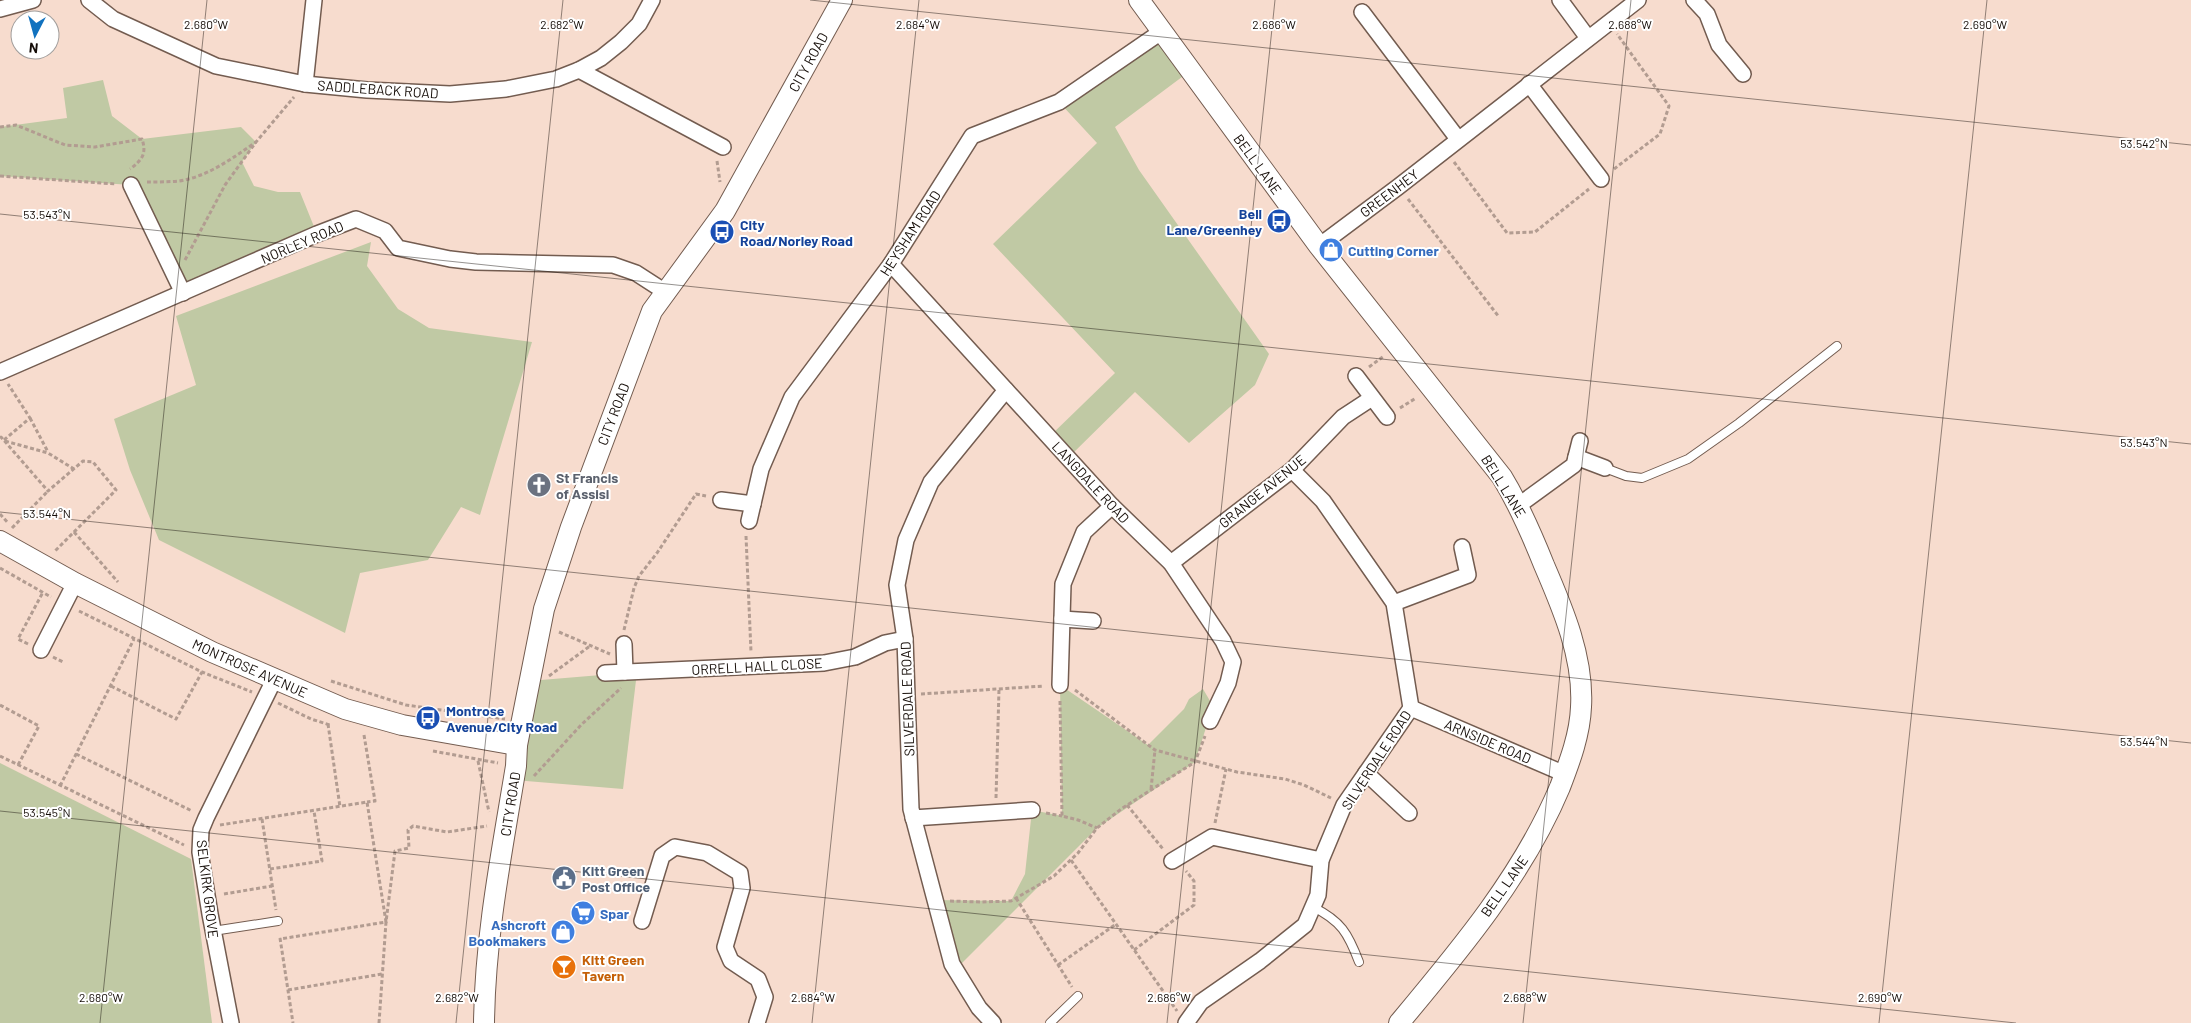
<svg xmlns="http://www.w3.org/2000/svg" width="2191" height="1023" font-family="Barlow,sans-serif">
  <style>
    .green { fill: #c0c9a4 }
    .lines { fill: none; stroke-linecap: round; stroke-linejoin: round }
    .lane-casing { stroke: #735c50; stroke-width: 10 }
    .street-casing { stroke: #735c50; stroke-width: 18 }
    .secondary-casing { stroke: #735c50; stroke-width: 22 }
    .path { stroke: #b29c91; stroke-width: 3; stroke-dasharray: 4 2.5; stroke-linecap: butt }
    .lane { stroke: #fff; stroke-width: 8 }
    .street { stroke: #fff; stroke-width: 15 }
    .secondary { stroke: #fff; stroke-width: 20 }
    .ticks { fill: none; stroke: #150d08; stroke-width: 1; stroke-opacity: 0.45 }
    .labels { text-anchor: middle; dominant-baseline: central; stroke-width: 4; stroke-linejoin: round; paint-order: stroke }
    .street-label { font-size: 14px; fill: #150d08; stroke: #fff }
    .transit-label { font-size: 14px; font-weight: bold; fill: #164399; stroke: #fff; text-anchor: start }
    .shop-label { font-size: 14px; font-weight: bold; fill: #366cbe; stroke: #fff; text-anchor: start }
    .worship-label { font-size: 14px; font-weight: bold; fill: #5b616d; stroke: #fff; text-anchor: start }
    .service-label { font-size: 14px; font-weight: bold; fill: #4e5e75; stroke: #fff; text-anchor: start }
    .food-label { font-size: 14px; font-weight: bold; fill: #c56008; stroke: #fff; text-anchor: start }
    .ticks-label { font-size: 12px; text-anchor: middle; fill: #150d08; stroke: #fff; stroke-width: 4; stroke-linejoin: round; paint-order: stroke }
  </style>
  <rect width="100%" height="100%" fill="#f7dcce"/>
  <!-- green -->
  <g class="green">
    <polygon points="1161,32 1190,71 1115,127 1139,170 1269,354 1255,385 1189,443 1135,392 1068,458 1049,437 1115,373 993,244 1097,143 1059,102"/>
    <polygon points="103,80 112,116 142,139 241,127 256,142 242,162 254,186 278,192 300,192 317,234 183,293 131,185 0,176 0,127 67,118 63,88"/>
    <polygon points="371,242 367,266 398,309 429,328 532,342 480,515 461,507 428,560 360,573 345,633 159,540 130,470 114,419 196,385 176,316"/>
    <polygon points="637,672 623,789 514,780 529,681"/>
    <polygon points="1060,685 1148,745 1184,709 1189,699 1203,689 1213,706 1195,762 1097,828 956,969 934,900 1011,901 1025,874 1032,810 1062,816"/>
    <polygon points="0,763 191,859 212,1023 0,1023"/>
  </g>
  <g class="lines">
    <defs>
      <g id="lane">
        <polyline points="1605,468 1626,476 1642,478 1688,459 1739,423 1837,346"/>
        <path d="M1313 907C1341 921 1348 933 1359 962"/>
        <polyline points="213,931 278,921"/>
        <polyline points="1050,1023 1078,996"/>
      </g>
      <g id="street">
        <polyline points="89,0 113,19 216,66 305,84 367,90 450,94 506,89 556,79 579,70 601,58 621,42 639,24 652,0"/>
        <polyline points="1560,0 1588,38"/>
        <polyline points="1694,0 1707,14 1719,45 1743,74"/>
        <polyline points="0,9 33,0"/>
        <polyline points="1362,12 1458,139"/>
        <polyline points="579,70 723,147"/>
        <polyline points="305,84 314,0"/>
        <polyline points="1529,84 1601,179"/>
        <polyline points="131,185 183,293"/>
        <polyline points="1319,246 1398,187 1638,0"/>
        <polyline points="891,264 1112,506 1171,563 1223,641 1233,662 1228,683 1210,721"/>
        <polyline points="0,372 317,234 356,219 385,231 398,248 450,259 476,262 613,265 636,273 667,293"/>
        <polyline points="1356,376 1387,417"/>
        <polyline points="1576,457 1605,468"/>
        <polyline points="721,500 753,504"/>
        <polyline points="1519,505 1574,465 1580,441"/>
        <polyline points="749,521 761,469 792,397 891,264 972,136 1059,102 1161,32"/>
        <polyline points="1171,563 1292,470 1343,417 1372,398"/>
        <polyline points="1394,603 1468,575 1462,547"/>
        <polyline points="1062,619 1093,621"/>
        <polyline points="624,644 625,672"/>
        <polyline points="41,650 75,583"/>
        <polyline points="605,673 824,663 855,657 885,643 905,639"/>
        <polyline points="1060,685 1063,584 1084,532 1112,506"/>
        <polyline points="1411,708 1565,774"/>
        <polyline points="1366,773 1409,813"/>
        <polyline points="913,818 1032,810"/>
        <polyline points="1172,861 1212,837 1321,860"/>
        <polyline points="642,921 662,856 675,847 707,853 740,873 742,888 725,947 731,961 758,979 765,997 757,1023"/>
        <polyline points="231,1023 210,914 200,852 201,830 206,818 274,680"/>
        <polyline points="993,1023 979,1008 952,964 911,809 905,639 897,585 906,540 931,482 1006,390"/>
        <polyline points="1186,1023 1201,1002 1260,961 1305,925 1318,895 1321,860 1344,805 1411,708 1394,603 1323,501 1292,470"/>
      </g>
      <g id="secondary">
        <path d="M1139 0 1319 246 1502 477C1519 505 1532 535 1544 565 1563 609 1584 658 1581 707 1580 734 1570 761 1560 787 1523 875 1460 950 1399 1023"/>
        <polyline points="0,541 75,583 212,652 345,709 402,725 517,745"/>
        <path d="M484 1023C485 936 502 851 516 766L517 745 544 609 571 527 652 311 725 211 842 0"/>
      </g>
    </defs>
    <!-- lane casing -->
    <use href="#lane" class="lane-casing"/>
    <!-- street casing -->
    <use href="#street" class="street-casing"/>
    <!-- secondary casing -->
    <use href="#secondary" class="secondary-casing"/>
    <!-- path -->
    <g class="path">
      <path d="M0 127 16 125 65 145 95 147 142 139C147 154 142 160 130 169"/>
      <polyline points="717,161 720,182"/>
      <polyline points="1454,162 1507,233 1535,232 1589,189"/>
      <polyline points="1614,169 1660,134 1669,106 1617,34"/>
      <polyline points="0,176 116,184"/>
      <path d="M147 182C157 182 168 182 179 181 207 177 233 158 256 142"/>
      <polyline points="1408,199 1499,317"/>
      <polyline points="185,260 225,185 256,142 294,97"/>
      <polyline points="1369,367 1384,356"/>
      <polyline points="1400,408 1416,398"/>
      <polyline points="30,418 48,452"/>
      <polyline points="0,438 1,437 48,491 83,461 93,462 116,490 55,551"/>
      <polyline points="4,440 30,418 8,384"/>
      <polyline points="5,441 48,453 74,469"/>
      <polyline points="0,514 8,523"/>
      <polyline points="12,528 48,491"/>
      <polyline points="74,532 118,582"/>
      <polyline points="746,536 751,652"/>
      <polyline points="0,568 51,597"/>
      <polyline points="79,611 202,672 252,692"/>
      <polyline points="624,630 634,588 639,576 657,553 696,494 706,496"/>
      <polyline points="559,632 610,654"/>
      <polyline points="28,644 18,639 43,592"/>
      <polyline points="53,657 63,662"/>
      <polyline points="549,676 590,646"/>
      <polyline points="331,681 406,705 505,719"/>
      <polyline points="111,686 176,719 202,672"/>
      <polyline points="1075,690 1155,750 1237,772 1285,779 1304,785 1331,798"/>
      <polyline points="921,694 1044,686"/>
      <polyline points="1060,701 1062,816 1078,820 1097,828"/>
      <polyline points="278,703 311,719 330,725"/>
      <polyline points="0,705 39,726 18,765"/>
      <polyline points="328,724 340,807"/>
      <polyline points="364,735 375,801 367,802"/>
      <polyline points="433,751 498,763"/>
      <polyline points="76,754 192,811"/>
      <polyline points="0,756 184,845"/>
      <polyline points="478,761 489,812"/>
      <polyline points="534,776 582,724 621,688"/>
      <polyline points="60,786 134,639"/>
      <polyline points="1151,789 1155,750"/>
      <polyline points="996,798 999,689"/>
      <polyline points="1127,805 1163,849"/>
      <polyline points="1046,813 1062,816"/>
      <polyline points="262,819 276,910"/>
      <polyline points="1215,823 1226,769"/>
      <polyline points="220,825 367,802 386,922 280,939"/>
      <polyline points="1071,860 1177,1011"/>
      <polyline points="270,869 322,861 314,811"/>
      <polyline points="224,894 272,886"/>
      <polyline points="1016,898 1072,987"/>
      <polyline points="950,901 981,902 1011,901 1054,876 1078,853 1097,828 1121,809 1195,762 1205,736"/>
      <polyline points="280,938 293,1023"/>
      <polyline points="1134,950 1194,905 1194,881 1186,871"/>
      <polyline points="1058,965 1116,924"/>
      <polyline points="288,990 382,974"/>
      <polyline points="379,1023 386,922 395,851 409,848 408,830 413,826 447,832 487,826"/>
    </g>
    <!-- lane -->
    <use href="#lane" class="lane"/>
    <!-- street -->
    <use href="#street" class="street"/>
    <!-- secondary -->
    <use href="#secondary" class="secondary"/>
  </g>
  <!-- ticks -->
  <path class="ticks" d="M810 0 2191 145M0 214 2191 444M0 512 2191 743M0 811 2016 1023M100 1023 207 0M456 1023 563 0M812 1023 919 0M1167 1023 1275 0M1523 1023 1631 0M1879 1023 1987 0"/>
  <!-- icons -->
  <defs>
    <symbol id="bus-disc" viewBox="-11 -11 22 22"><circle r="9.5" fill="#1a4fb4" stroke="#fff"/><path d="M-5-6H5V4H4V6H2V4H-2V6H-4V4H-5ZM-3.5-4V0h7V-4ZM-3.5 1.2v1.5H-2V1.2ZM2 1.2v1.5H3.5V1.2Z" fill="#fff"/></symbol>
    <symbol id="shop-disc" viewBox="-11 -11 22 22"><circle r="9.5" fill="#3f7fe0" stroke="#fff"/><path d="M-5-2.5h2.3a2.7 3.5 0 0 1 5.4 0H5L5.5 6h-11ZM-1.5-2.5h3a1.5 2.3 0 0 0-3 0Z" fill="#fff"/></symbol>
    <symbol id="church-disc" viewBox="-11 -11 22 22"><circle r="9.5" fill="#6b7280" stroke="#fff"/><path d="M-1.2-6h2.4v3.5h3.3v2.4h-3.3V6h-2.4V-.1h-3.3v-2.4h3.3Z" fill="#fff"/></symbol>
    <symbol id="civic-disc" viewBox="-11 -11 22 22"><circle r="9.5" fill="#5c6f8a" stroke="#fff"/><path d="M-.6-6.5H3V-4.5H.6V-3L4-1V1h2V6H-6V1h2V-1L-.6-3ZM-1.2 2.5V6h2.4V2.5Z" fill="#fff"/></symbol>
    <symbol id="supermarket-disc" viewBox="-11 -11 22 22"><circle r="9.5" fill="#3f7fe0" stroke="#fff"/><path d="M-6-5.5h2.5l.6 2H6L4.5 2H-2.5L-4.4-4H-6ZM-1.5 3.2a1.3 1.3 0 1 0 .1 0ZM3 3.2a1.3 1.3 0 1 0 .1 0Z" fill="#fff"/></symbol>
    <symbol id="bar-disc" viewBox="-11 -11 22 22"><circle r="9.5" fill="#e8710a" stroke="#fff"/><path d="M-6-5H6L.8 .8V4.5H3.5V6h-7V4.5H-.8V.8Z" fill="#fff"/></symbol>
  </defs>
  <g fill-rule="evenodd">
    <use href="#bus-disc" x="1265" y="207" width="28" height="28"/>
    <use href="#bus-disc" x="708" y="218" width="28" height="28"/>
    <use href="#shop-disc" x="1317" y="236" width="28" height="28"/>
    <use href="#church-disc" x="525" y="471" width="28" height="28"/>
    <use href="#bus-disc" x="414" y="704" width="28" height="28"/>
    <use href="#civic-disc" x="550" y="864" width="28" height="28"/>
    <use href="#supermarket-disc" x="569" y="899" width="28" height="28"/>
    <use href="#shop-disc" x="549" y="918" width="28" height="28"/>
    <use href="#bar-disc" x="550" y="953" width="28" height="28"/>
  </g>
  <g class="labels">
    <!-- street labels -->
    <g class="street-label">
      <text transform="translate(808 62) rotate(-61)">CITY ROAD</text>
      <text transform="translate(378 89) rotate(4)">SADDLEBACK ROAD</text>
      <text transform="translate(1258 164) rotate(54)">BELL LANE</text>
      <text transform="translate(1389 193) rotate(-37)">GREENHEY</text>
      <text transform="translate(910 233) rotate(-57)">HEYSHAM ROAD</text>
      <text transform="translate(302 242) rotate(-23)">NORLEY ROAD</text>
      <text transform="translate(613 414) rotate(-69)">CITY ROAD</text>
      <text transform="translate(1091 482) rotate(47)">LANGDALE ROAD</text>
      <text transform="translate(1504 486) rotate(58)">BELL LANE</text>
      <text transform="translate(1262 491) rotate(-39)">GRANGE AVENUE</text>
      <text transform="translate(757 666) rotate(-3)">ORRELL HALL CLOSE</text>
      <text transform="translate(250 668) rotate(24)">MONTROSE AVENUE</text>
      <text transform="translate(907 699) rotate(-92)">SILVERDALE ROAD</text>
      <text transform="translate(1488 741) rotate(23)">ARNSIDE ROAD</text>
      <text transform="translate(1376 760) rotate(-57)">SILVERDALE ROAD</text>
      <text transform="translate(510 804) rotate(-81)">CITY ROAD</text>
      <text transform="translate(1504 886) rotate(-55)">BELL LANE</text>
      <text transform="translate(208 889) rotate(83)">SELKIRK GROVE</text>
    </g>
    <!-- transit labels -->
    <g class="transit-label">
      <text x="1262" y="213" text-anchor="end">Bell<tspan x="1262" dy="16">Lane/Greenhey</tspan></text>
      <text x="740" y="224">City<tspan x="740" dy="16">Road/Norley Road</tspan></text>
      <text x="446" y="710">Montrose<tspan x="446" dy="16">Avenue/City Road</tspan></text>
    </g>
    <!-- shop labels -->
    <g class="shop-label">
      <text x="1348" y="250">Cutting Corner</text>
      <text x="600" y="913">Spar</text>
      <text x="546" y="924" text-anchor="end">Ashcroft<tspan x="546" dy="16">Bookmakers</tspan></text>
    </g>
    <!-- worship labels -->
    <g class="worship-label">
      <text x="556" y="477">St Francis<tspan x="556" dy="16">of Assisi</tspan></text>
    </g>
    <!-- service labels -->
    <g class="service-label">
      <text x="582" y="870">Kitt Green<tspan x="582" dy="16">Post Office</tspan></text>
    </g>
    <!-- food labels -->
    <g class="food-label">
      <text x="582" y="959">Kitt Green<tspan x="582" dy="16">Tavern</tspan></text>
    </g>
  </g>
  <g class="ticks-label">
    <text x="206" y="29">2.680°W</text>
    <text x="562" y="29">2.682°W</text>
    <text x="918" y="29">2.684°W</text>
    <text x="1274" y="29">2.686°W</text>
    <text x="1630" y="29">2.688°W</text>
    <text x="1985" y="29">2.690°W</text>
    <text x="2144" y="148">53.542°N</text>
    <text x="47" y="219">53.543°N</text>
    <text x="2144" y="447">53.543°N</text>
    <text x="47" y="518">53.544°N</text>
    <text x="2144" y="746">53.544°N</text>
    <text x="47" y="817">53.545°N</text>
    <text x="101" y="1002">2.680°W</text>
    <text x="457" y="1002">2.682°W</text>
    <text x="813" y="1002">2.684°W</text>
    <text x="1169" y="1002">2.686°W</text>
    <text x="1525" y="1002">2.688°W</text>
    <text x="1880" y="1002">2.690°W</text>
  </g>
  <!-- north arrow -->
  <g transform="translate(35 35) rotate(186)"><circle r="24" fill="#ffffff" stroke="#a19e9c"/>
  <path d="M0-4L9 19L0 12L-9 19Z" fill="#1172bf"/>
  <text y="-8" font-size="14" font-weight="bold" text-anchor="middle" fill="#150d08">N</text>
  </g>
</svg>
